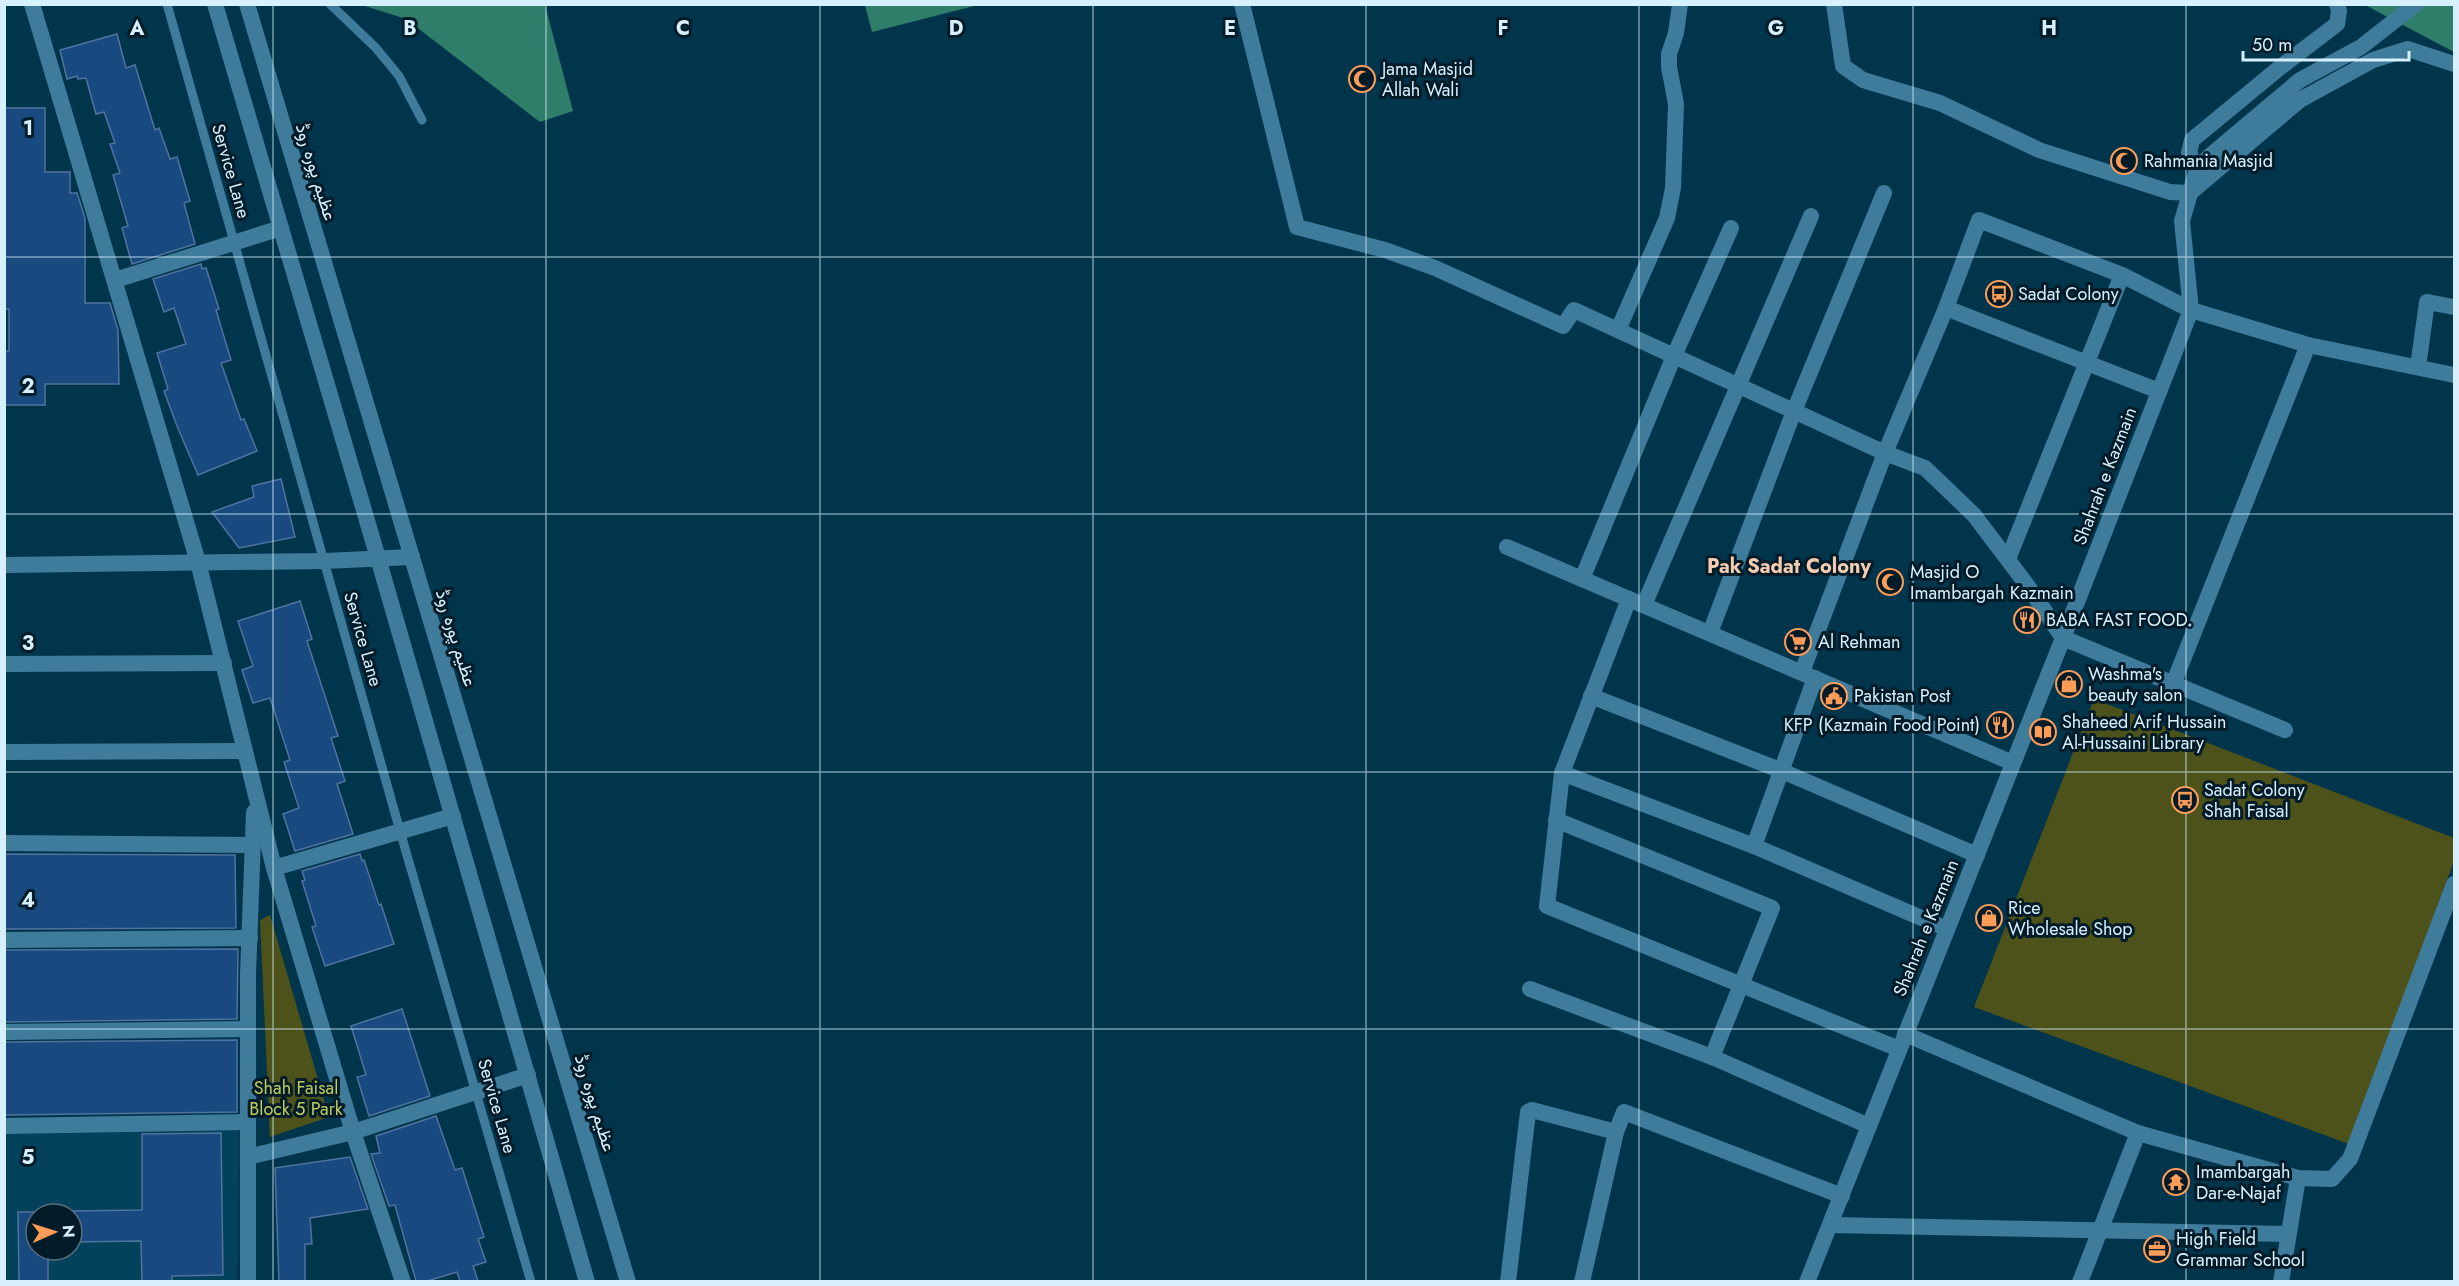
<svg xmlns="http://www.w3.org/2000/svg" width="2459" height="1286" font-family="Jost,Vazirmatn,sans-serif">
  <style>
    .built { fill: #04415a; fill-rule: evenodd }
    .green { fill: #4d521a }
    .water { fill: #2e7e6a }
    .building { fill: #18497f; stroke: #4f739f; stroke-width: 1.5 }
    .lines { fill: none; stroke-linecap: round; stroke-linejoin: round }
    .service { stroke: #3f7b9b; stroke-width: 9 }
    .minor { stroke: #3f7b9b; stroke-width: 16 }
    .secondary { stroke: #3f7b9b; stroke-width: 16 }
    .grid { fill: none; stroke: #d7f0fe; stroke-width: 1.5; stroke-opacity: 0.55 }
    .labels { text-anchor: middle; dominant-baseline: central; stroke-width: 6; stroke-linejoin: round; paint-order: stroke }
    .poi-label { font-size: 18px; fill: #d7f0fe; stroke: #021b28; text-anchor: start }
    .street-label { font-size: 18px; fill: #d7f0fe; stroke: #021b28 }
    .park-label { font-size: 18px; fill: #c2cb5d; stroke: #021b28 }
    .neighbourhood-label { font-size: 20px; font-weight: bold; fill: #f6ccb1; stroke: #021b28 }
    .grid-label { font-size: 20px; text-anchor: middle; font-weight: bold; fill: #d7f0fe; stroke: #021b28; stroke-width: 6; stroke-linejoin: round; paint-order: stroke }
  </style>
  <rect width="100%" height="100%" fill="#01354c"/>
  <!-- built -->
  <path class="built" d="M239 1129 237 1281H5L4 1133ZM36 1214H72V1250H36Z"/>
  <!-- green -->
  <g class="green">
    <polygon points="2094,699 2454,838 2454,861 2349,1144 1974,1007"/>
    <polygon points="270,915 329,1117 270,1137 260,920"/>
  </g>
  <!-- water -->
  <g class="water">
    <polygon points="362,5 545,5 573,111 540,122 406,19"/>
    <polygon points="865,5 865,4 978,5 872,32"/>
    <polygon points="2365,5 2454,5 2454,52"/>
  </g>
  <!-- building -->
  <g class="building">
    <polygon points="117,34 126,68 135,65 155,130 159,128 170,159 177,157 190,201 184,203 195,244 132,264 122,228 128,226 113,175 120,173 110,144 115,143 104,112 96,114 86,78 78,79 77,76 67,79 60,50"/>
    <polygon points="4,108 45,108 45,172 70,172 70,193 77,193 85,218 85,303 110,303 118,330 119,384 45,384 45,405 4,405 4,351 9,351 9,309 4,309"/>
    <polygon points="201,264 202,269 206,268 219,309 216,310 231,360 221,363 241,420 244,419 257,451 198,475 177,426 164,391 168,389 157,353 186,344 174,308 164,312 153,279"/>
    <polygon points="281,479 295,537 239,548 212,512 254,497 252,486"/>
    <polygon points="300,601 312,639 307,641 338,736 331,738 345,781 337,784 353,834 295,851 283,814 299,808 284,762 290,760 270,698 253,703 242,670 253,666 238,621"/>
    <polygon points="4,854 235,855 236,928 4,929"/>
    <polygon points="360,854 362,861 364,860 379,905 381,904 394,944 325,966 312,927 316,926 302,881 305,880 302,871"/>
    <polygon points="238,949 237,1019 4,1022 4,950"/>
    <polygon points="402,1009 430,1096 369,1116 357,1077 366,1075 351,1026"/>
    <polygon points="237,1040 237,1112 4,1115 4,1042"/>
    <polygon points="436,1116 455,1170 462,1168 484,1237 478,1239 486,1262 473,1266 478,1281 460,1281 457,1272 427,1281 416,1281 395,1205 389,1206 371,1154 380,1153 376,1136"/>
    <polygon points="221,1133 223,1275 172,1276 172,1281 142,1281 141,1241 72,1242 72,1211 142,1210 142,1134"/>
    <polygon points="350,1157 368,1209 310,1218 312,1244 305,1244 305,1281 279,1281 275,1168"/>
    <polygon points="18,1212 36,1212 36,1250 48,1250 48,1281 19,1281"/>
  </g>
  <g class="lines">
    <!-- service -->
    <g class="service">
      <polyline points="167,4 400,831 531,1282"/>
      <polyline points="330,4 376,48 399,76 422,120"/>
    </g>
    <!-- minor -->
    <g class="minor">
      <polyline points="32,4 198,562 274,868 353,1132 403,1282"/>
      <polyline points="1242,4 1297,227 1385,250 1435,268 1563,326 1574,310 1885,453 1925,468 1974,515 2027,585 2063,638 2285,730"/>
      <polyline points="1834,4 1843,66 1863,80 1940,103 2039,150 2170,192 2190,193 2300,100 2373,60 2408,49 2454,64"/>
      <polyline points="2197,169 2189,153 2192,140 2278,69 2337,24 2339,11 2337,4"/>
      <polyline points="115,280 281,228"/>
      <polyline points="1946,308 2159,391"/>
      <polyline points="1618,330 1667,218 1673,188 1676,104 1669,67 1669,54 1676,33 1680,4"/>
      <polyline points="2418,367 2427,302 2454,307"/>
      <polyline points="1507,547 2013,763"/>
      <polyline points="2008,559 2122,275"/>
      <polyline points="4,565 324,561 412,557"/>
      <polyline points="1582,579 1674,356 1731,228"/>
      <polyline points="1629,599 1562,773 1547,906 1899,1049"/>
      <polyline points="1644,605 1811,216"/>
      <polyline points="1710,633 1794,411 1884,193"/>
      <polyline points="4,664 224,663"/>
      <polyline points="1802,672 1885,453 1946,308 1979,220 2122,275 2191,310 2308,345 2454,375"/>
      <polyline points="2174,682 2308,345"/>
      <polyline points="1591,696 1782,771 1977,855"/>
      <polyline points="4,752 245,751"/>
      <polyline points="1562,773 1754,846 1947,929"/>
      <polyline points="1556,820 1772,908 1712,1057"/>
      <polyline points="4,843 252,845"/>
      <polyline points="1754,846 1815,678"/>
      <polyline points="274,868 453,816"/>
      <polyline points="4,940 250,938"/>
      <polyline points="1530,989 1712,1057 1869,1126"/>
      <polyline points="4,1032 248,1029"/>
      <polyline points="1905,1034 2138,1133 2298,1178 2332,1179 2350,1159 2454,884"/>
      <polyline points="4,1126 248,1122"/>
      <polyline points="248,1157 353,1132 528,1075"/>
      <polyline points="1830,1225 2288,1234"/>
      <polyline points="248,1282 248,974 254,812"/>
      <polyline points="1508,1282 1528,1112 1532,1110 1616,1132"/>
      <polyline points="1582,1282 1616,1132 1624,1112 1842,1196"/>
      <polyline points="1807,1282 2063,638 2191,310 2182,221 2197,169 2212,154 2300,80 2361,47 2416,4"/>
      <polyline points="2080,1282 2138,1133"/>
      <polyline points="2281,1282 2298,1178"/>
    </g>
    <!-- secondary -->
    <g class="secondary">
      <polyline points="215,4 378,558 587,1282"/>
      <polyline points="247,4 628,1282"/>
    </g>
  </g>
  <!-- grid -->
  <path class="grid" d="M273 4V1282M546 4V1282M820 4V1282M1093 4V1282M1366 4V1282M1639 4V1282M1913 4V1282M2186 4V1282M4 257H2454M4 514H2454M4 772H2454M4 1029H2454"/>
  <!-- icons -->
  <defs>
    <symbol id="mosque-ring" viewBox="-11 -11 22 22"><circle r="9.5" fill="#021b28" stroke="#fe9c58" stroke-width="1.5"/><path d="M3.5-4.9A6 6 0 1 0 3.5 4.9A5 5 0 1 1 3.5-4.9Z" fill="#fe9c58"/></symbol>
    <symbol id="bus-ring" viewBox="-11 -11 22 22"><circle r="9.5" fill="#021b28" stroke="#fe9c58" stroke-width="1.5"/><path d="M-5-6H5V4H4V6H2V4H-2V6H-4V4H-5ZM-3.5-4V0h7V-4ZM-3.5 1.2v1.5H-2V1.2ZM2 1.2v1.5H3.5V1.2Z" fill="#fe9c58"/></symbol>
    <symbol id="restaurant-ring" viewBox="-11 -11 22 22"><circle r="9.5" fill="#021b28" stroke="#fe9c58" stroke-width="1.5"/><path d="M-5-6h1v4h1v-4h1v4h1v-4h1v5L-1.5 .5V6h-2V.5L-5-1ZM5-6V6H3V1.5H1.5Q1.5-4 5-6Z" fill="#fe9c58"/></symbol>
    <symbol id="supermarket-ring" viewBox="-11 -11 22 22"><circle r="9.5" fill="#021b28" stroke="#fe9c58" stroke-width="1.5"/><path d="M-6-5.5h2.5l.6 2H6L4.5 2H-2.5L-4.4-4H-6ZM-1.5 3.2a1.3 1.3 0 1 0 .1 0ZM3 3.2a1.3 1.3 0 1 0 .1 0Z" fill="#fe9c58"/></symbol>
    <symbol id="shop-ring" viewBox="-11 -11 22 22"><circle r="9.5" fill="#021b28" stroke="#fe9c58" stroke-width="1.5"/><path d="M-5-2.5h2.3a2.7 3.5 0 0 1 5.4 0H5L5.5 6h-11ZM-1.5-2.5h3a1.5 2.3 0 0 0-3 0Z" fill="#fe9c58"/></symbol>
    <symbol id="civic-ring" viewBox="-11 -11 22 22"><circle r="9.5" fill="#021b28" stroke="#fe9c58" stroke-width="1.5"/><path d="M-.6-6.5H3V-4.5H.6V-3L4-1V1h2V6H-6V1h2V-1L-.6-3ZM-1.2 2.5V6h2.4V2.5Z" fill="#fe9c58"/></symbol>
    <symbol id="library-ring" viewBox="-11 -11 22 22"><circle r="9.5" fill="#021b28" stroke="#fe9c58" stroke-width="1.5"/><path d="M-6-4Q-3-5.5-.7-3.5V5Q-3 3-6 4ZM6-4Q3-5.5 .7-3.5V5Q3 3 6 4Z" fill="#fe9c58"/></symbol>
    <symbol id="temple-ring" viewBox="-11 -11 22 22"><circle r="9.5" fill="#021b28" stroke="#fe9c58" stroke-width="1.5"/><path d="M0-6L5-2H3V0L6.5 2.5H4V6H1.5V3h-3V6H-4V2.5H-6.5L-3 0V-2H-5Z" fill="#fe9c58"/></symbol>
    <symbol id="office-ring" viewBox="-11 -11 22 22"><circle r="9.5" fill="#021b28" stroke="#fe9c58" stroke-width="1.5"/><path d="M-6-3h4V-5.5h4V-3h4V5H-6ZM-1-4.5V-3h2v-1.5ZM-6 0V1H6V0Z" fill="#fe9c58"/></symbol>
  </defs>
  <g fill-rule="evenodd">
    <use href="#mosque-ring" x="1347" y="64" width="30" height="30"/>
    <use href="#mosque-ring" x="2109" y="146" width="30" height="30"/>
    <use href="#bus-ring" x="1984" y="279" width="30" height="30"/>
    <use href="#mosque-ring" x="1875" y="567" width="30" height="30"/>
    <use href="#restaurant-ring" x="2012" y="605" width="30" height="30"/>
    <use href="#supermarket-ring" x="1783" y="627" width="30" height="30"/>
    <use href="#shop-ring" x="2054" y="669" width="30" height="30"/>
    <use href="#civic-ring" x="1819" y="681" width="30" height="30"/>
    <use href="#restaurant-ring" x="1985" y="710" width="30" height="30"/>
    <use href="#library-ring" x="2028" y="717" width="30" height="30"/>
    <use href="#bus-ring" x="2170" y="785" width="30" height="30"/>
    <use href="#shop-ring" x="1974" y="903" width="30" height="30"/>
    <use href="#temple-ring" x="2161" y="1167" width="30" height="30"/>
    <use href="#office-ring" x="2142" y="1234" width="30" height="30"/>
  </g>
  <g class="labels">
    <!-- poi labels -->
    <g class="poi-label">
      <text x="1382" y="69">Jama Masjid<tspan x="1382" dy="21">Allah Wali</tspan></text>
      <text x="2144" y="161">Rahmania Masjid</text>
      <text x="2018" y="294">Sadat Colony</text>
      <text x="1910" y="572">Masjid O<tspan x="1910" dy="21">Imambargah Kazmain</tspan></text>
      <text x="2046" y="620">BABA FAST FOOD.</text>
      <text x="1818" y="642">Al Rehman</text>
      <text x="2088" y="674">Washma's<tspan x="2088" dy="21">beauty salon</tspan></text>
      <text x="1854" y="696">Pakistan Post</text>
      <text x="2062" y="722">Shaheed Arif Hussain<tspan x="2062" dy="21">Al-Hussaini Library</tspan></text>
      <text x="1980" y="725" text-anchor="end">KFP (Kazmain Food Point)</text>
      <text x="2204" y="790">Sadat Colony<tspan x="2204" dy="21">Shah Faisal</tspan></text>
      <text x="2008" y="908">Rice<tspan x="2008" dy="21">Wholesale Shop</tspan></text>
      <text x="2196" y="1172">Imambargah<tspan x="2196" dy="21">Dar-e-Najaf</tspan></text>
      <text x="2176" y="1239">High Field<tspan x="2176" dy="21">Grammar School</tspan></text>
    </g>
    <!-- street labels -->
    <g class="street-label">
      <text transform="translate(231 171) rotate(74)">Service Lane</text>
      <text transform="translate(316 172) rotate(73)">عظیم پورہ روڈ</text>
      <text transform="translate(2105 476) rotate(-69)">Shahrah e Kazmain</text>
      <text transform="translate(456 638) rotate(73)">عظیم پورہ روڈ</text>
      <text transform="translate(363 639) rotate(74)">Service Lane</text>
      <text transform="translate(1926 928) rotate(-68)">Shahrah e Kazmain</text>
      <text transform="translate(595 1103) rotate(73)">عظیم پورہ روڈ</text>
      <text transform="translate(497 1106) rotate(74)">Service Lane</text>
    </g>
    <!-- park labels -->
    <g class="park-label">
      <text x="296" y="1088">Shah Faisal<tspan x="296" dy="21">Block 5 Park</tspan></text>
    </g>
    <!-- neighbourhood labels -->
    <g class="neighbourhood-label">
      <text x="1789" y="566">Pak Sadat Colony</text>
    </g>
  </g>
  <g class="grid-label">
    <text x="137" y="35">A</text>
    <text x="410" y="35">B</text>
    <text x="683" y="35">C</text>
    <text x="956" y="35">D</text>
    <text x="1230" y="35">E</text>
    <text x="1503" y="35">F</text>
    <text x="1776" y="35">G</text>
    <text x="2049" y="35">H</text>
    <text x="28" y="135">1</text>
    <text x="28" y="393">2</text>
    <text x="28" y="650">3</text>
    <text x="28" y="907">4</text>
    <text x="28" y="1164">5</text>
  </g>
  <!-- border -->
  <rect width="2459" height="1286" fill="none" stroke="#d7f0fe" stroke-width="12"/>
  <!-- north arrow -->
  <g transform="translate(54 1232) rotate(87)"><circle r="28" fill="#021b28" stroke="#57707e" stroke-width="1.5"/>
  <path d="M0-4.5L10 22L0 15L-10 22Z" fill="#fe9c58"/>
  <text y="-9" font-size="16" font-weight="bold" text-anchor="middle" fill="#d7f0fe">N</text>
  </g>
  <!-- scale -->
  <path d="M2243 51v9h166v-9" fill="none" stroke="#d7f0fe" stroke-width="3"/>
  <text x="2252" y="51" font-size="18" fill="#d7f0fe" stroke="#021b28" stroke-width="4.5" paint-order="stroke">50 m</text>
</svg>
